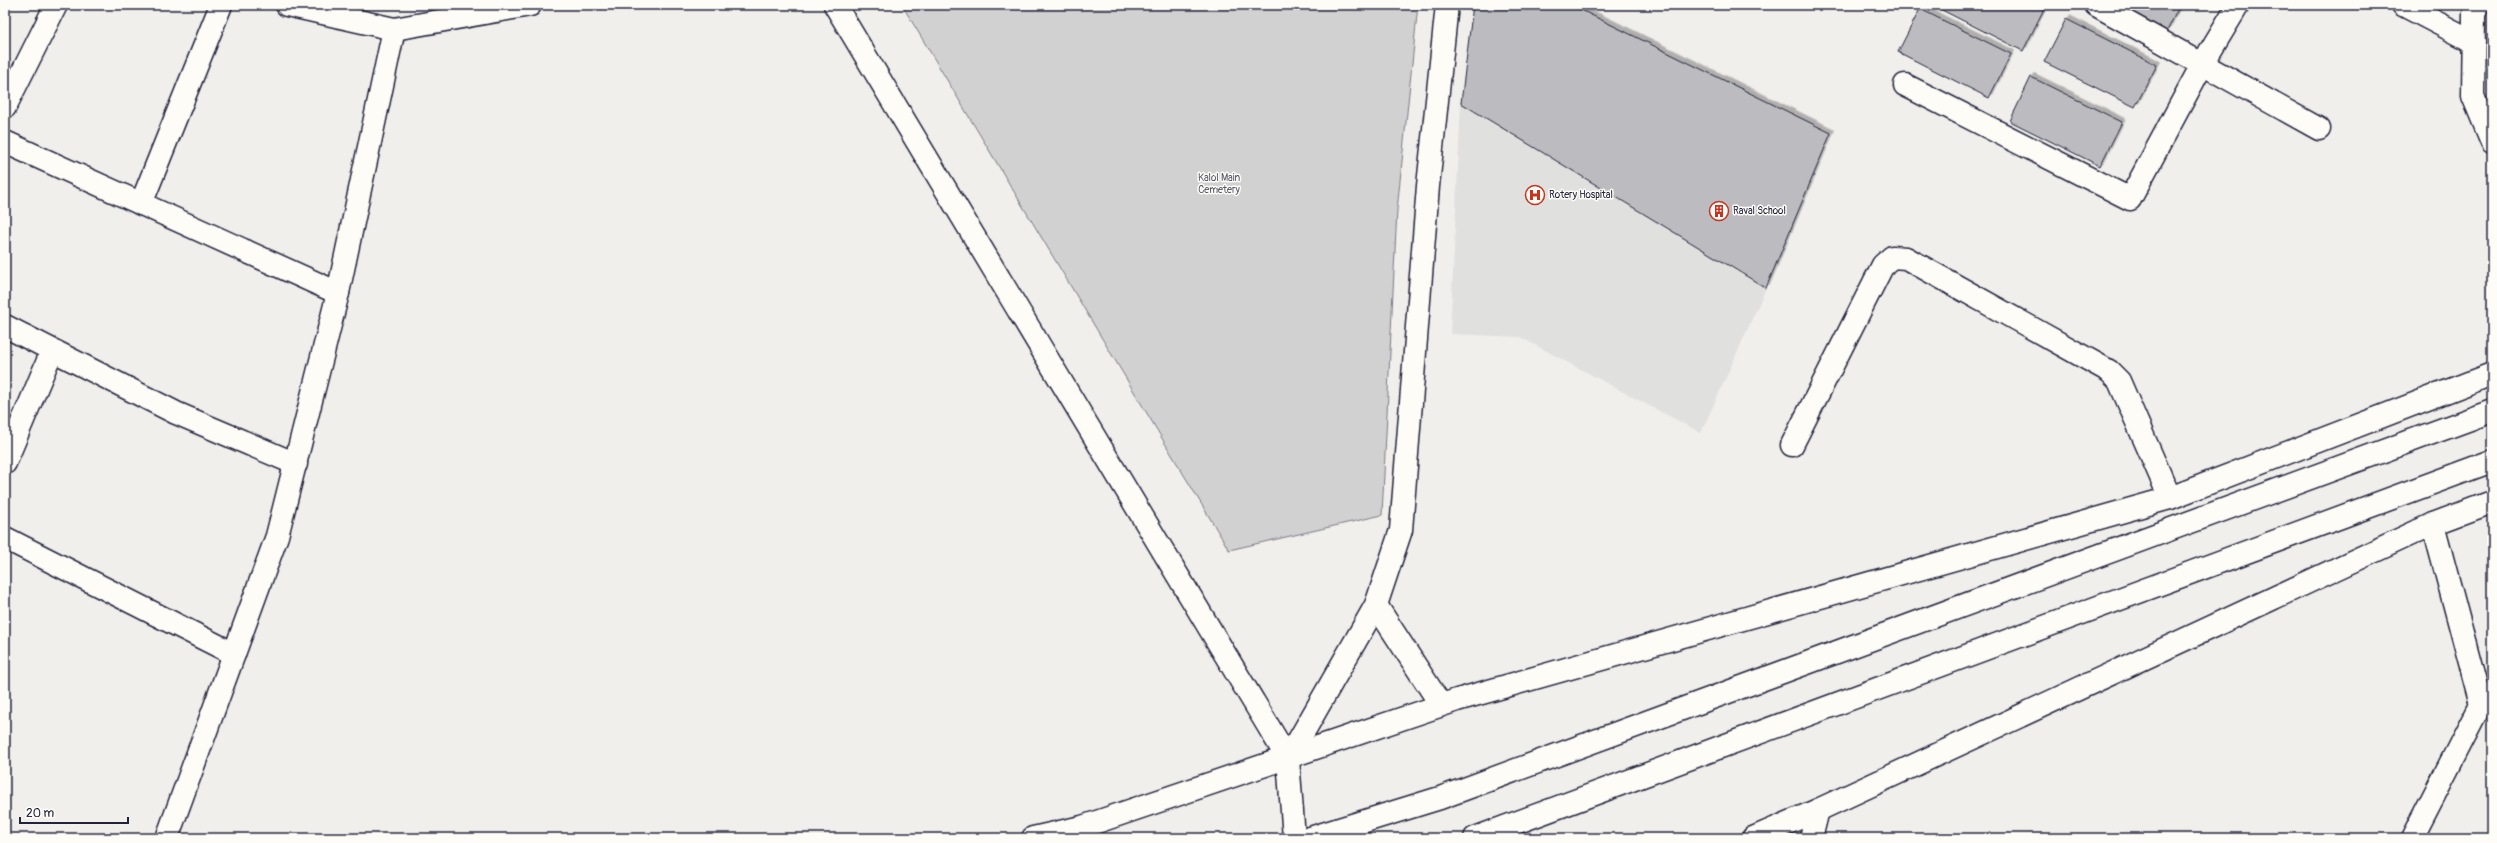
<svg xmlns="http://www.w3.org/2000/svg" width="2497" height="843" font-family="Pangolin,sans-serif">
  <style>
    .built { fill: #e0e0df }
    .green { fill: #d2d1d1; stroke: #7a7a86 }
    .building { fill: #bcbcc0; stroke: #22223b; filter: url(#shadow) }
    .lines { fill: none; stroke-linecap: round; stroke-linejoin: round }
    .minor-casing { stroke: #22223b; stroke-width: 25 }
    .major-casing { stroke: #22223b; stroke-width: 25 }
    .minor { stroke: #fdfcf7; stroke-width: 22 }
    .major { stroke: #fdfcf7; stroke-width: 22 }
    .labels { text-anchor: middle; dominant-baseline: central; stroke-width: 3; stroke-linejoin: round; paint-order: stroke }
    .park-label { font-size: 10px; fill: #575768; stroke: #fdfcf7 }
    .poi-label { font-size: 10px; fill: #22223b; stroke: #fdfcf7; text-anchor: start }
  </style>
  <defs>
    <filter id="shadow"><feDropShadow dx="3.5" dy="-3.5" stdDeviation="0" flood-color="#0004"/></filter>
  </defs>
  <rect width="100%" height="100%" fill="#f0efec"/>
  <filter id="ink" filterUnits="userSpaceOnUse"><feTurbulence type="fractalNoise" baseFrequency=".025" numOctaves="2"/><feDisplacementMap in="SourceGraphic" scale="8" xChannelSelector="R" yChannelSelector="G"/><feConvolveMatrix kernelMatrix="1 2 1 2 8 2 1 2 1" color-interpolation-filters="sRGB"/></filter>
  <g filter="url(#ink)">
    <!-- built -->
    <polygon class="built" points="1461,103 1766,288 1701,433 1520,337 1450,334"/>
    <!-- green -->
    <polygon class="green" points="902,5 1418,5 1397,210 1382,515 1229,550"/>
    <!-- building -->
    <g class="building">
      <polygon points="1473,5 1571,5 1831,133 1766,288 1461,103"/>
      <polygon points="1932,5 2041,5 2045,7 2023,51"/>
      <polygon points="2110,5 2180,5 2166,33"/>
      <polygon points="1920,9 2011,54 1989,98 1898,52"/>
      <polygon points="2066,19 2157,65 2135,107 2044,62"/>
      <polygon points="2031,77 2122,122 2100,166 2010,121"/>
    </g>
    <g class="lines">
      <defs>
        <g id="minor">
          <polyline points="287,5 394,29 530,5"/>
          <polyline points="835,5 1288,759 1294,838"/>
          <polyline points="2096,5 2319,129"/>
          <polyline points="2403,5 2474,42"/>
          <polyline points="2478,5 2474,14 2473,96 2492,142"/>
          <polyline points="1905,85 2130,199 2203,63 2238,5"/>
          <polyline points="5,107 56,5"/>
          <polyline points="5,142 338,293"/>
          <polyline points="141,204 221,5"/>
          <polyline points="5,326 176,413 296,464"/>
          <polyline points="1792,445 1883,265 1892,257 1906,258 2109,371 2119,381 2170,498"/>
          <polyline points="5,463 52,351"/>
          <polyline points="5,538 234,654"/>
          <polyline points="1376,605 1441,705"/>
          <polyline points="1288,759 1376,605 1401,530 1428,186 1447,5"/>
          <polyline points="167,838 277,536 338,293 394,29"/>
          <polyline points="1033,838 1082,827 1457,700 2170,498 2492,374"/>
          <polyline points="1753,838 1818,810 2433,524 2492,502"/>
          <polyline points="1811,838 1818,810"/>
          <polyline points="2412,838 2481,704 2433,524"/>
        </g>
        <g id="major">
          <polyline points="1310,838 1440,798 2492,411"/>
          <polyline points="1475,838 2492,461"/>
        </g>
      </defs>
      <!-- minor casing -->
      <use href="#minor" class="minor-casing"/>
      <!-- major casing -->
      <use href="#major" class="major-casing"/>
      <!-- minor -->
      <use href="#minor" class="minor"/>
      <!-- major -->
      <use href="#major" class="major"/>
    </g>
  </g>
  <!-- icons -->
  <defs>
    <symbol id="hospital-ring" viewBox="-11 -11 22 22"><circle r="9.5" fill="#fdfcf7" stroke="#c8321e" stroke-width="1.5"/><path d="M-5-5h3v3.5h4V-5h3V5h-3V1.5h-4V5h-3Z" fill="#c8321e"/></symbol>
    <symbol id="building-ring" viewBox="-11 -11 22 22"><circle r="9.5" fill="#fdfcf7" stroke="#c8321e" stroke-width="1.5"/><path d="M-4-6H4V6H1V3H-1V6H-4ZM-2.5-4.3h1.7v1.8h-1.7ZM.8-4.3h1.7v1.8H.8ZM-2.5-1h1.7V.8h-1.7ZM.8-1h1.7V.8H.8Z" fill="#c8321e"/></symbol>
  </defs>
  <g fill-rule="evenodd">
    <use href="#hospital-ring" x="1524" y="184" width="22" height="22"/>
    <use href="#building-ring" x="1708" y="200" width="22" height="22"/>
  </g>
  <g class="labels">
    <!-- park labels -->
    <g class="park-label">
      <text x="1219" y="178">Kalol Main<tspan x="1219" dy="12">Cemetery</tspan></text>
    </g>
    <!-- poi labels -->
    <g class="poi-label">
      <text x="1549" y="195">Rotery Hospital</text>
      <text x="1733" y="211">Raval School</text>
    </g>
  </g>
  <!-- margin -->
  <rect width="2497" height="843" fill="none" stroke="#fdfcf7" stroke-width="20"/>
  <rect x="10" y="10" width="2477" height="823" fill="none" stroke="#22223b" stroke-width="1.5" filter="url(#ink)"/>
  <!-- scale -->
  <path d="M20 817v6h108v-6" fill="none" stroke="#22223b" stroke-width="2"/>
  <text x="26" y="817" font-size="12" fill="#22223b" stroke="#fdfcf7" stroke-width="3" paint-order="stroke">20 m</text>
</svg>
